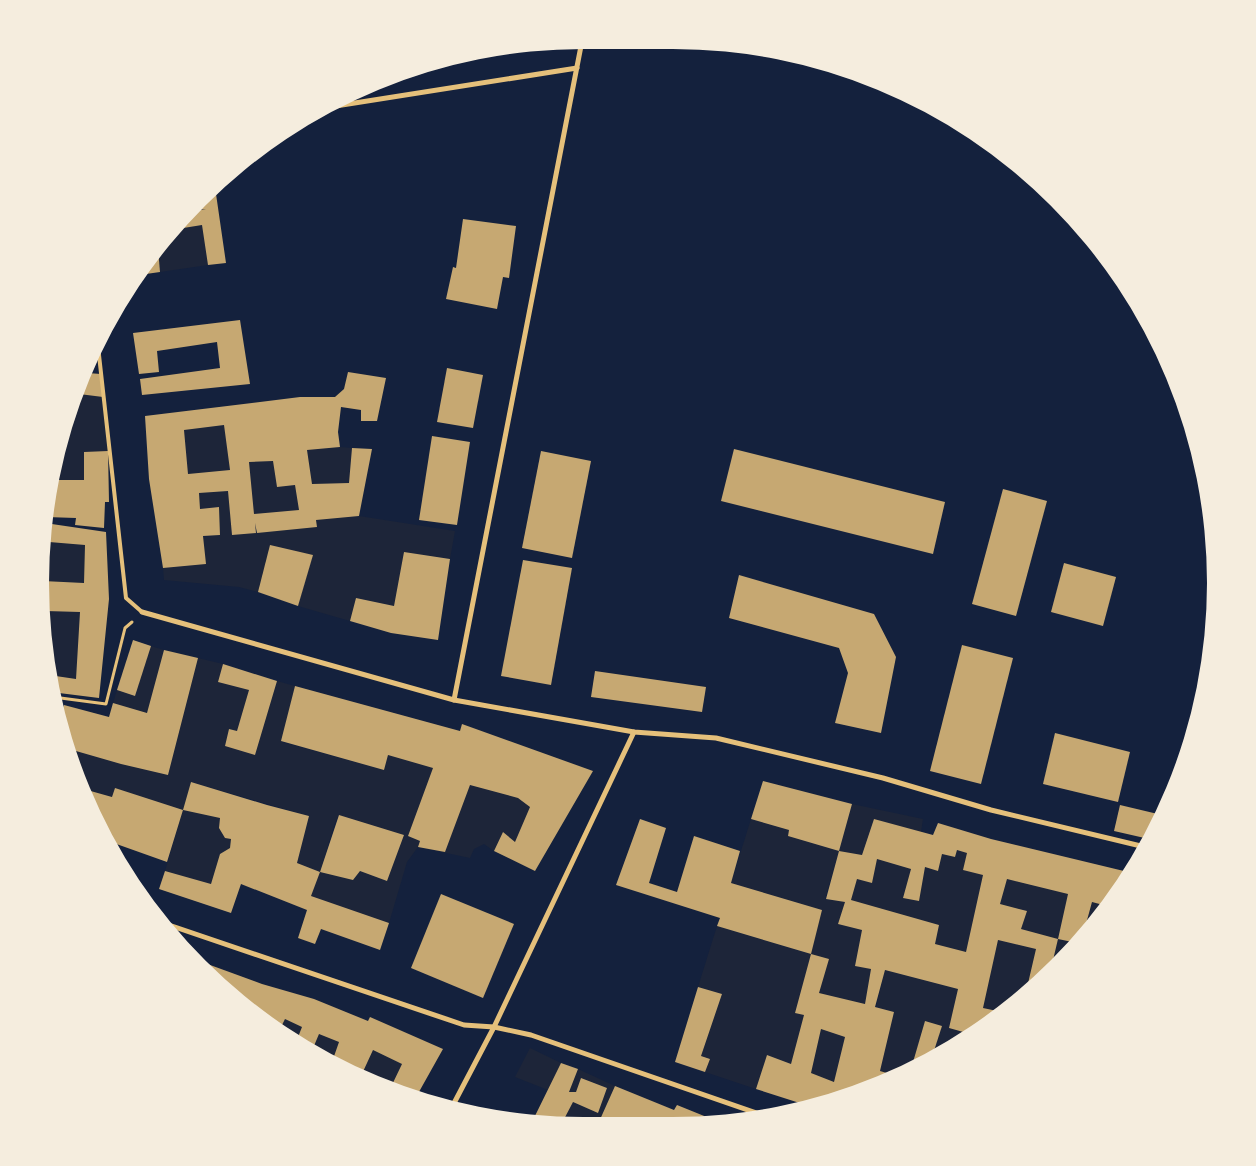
<svg xmlns="http://www.w3.org/2000/svg" width="1256" height="1166" font-family="'DejaVu Sans',sans-serif">
  <style>
    .green { fill: #1d2539; fill-rule: evenodd }
    .building { fill: #c6a872; fill-rule: evenodd }
    .lines { fill: none; stroke-linecap: round; stroke-linejoin: round }
    .path { stroke: #e5c07b; stroke-width: 3 }
    .service { stroke: #e5c07b; stroke-width: 4 }
    .minor { stroke: #e5c07b; stroke-width: 5 }
  </style>
  <rect width="100%" height="100%" fill="#14213d"/>
  <!-- green -->
  <g class="green">
    <polygon points="202,225 208,265 160,272 158,248 171,230"/>
    <polygon points="89,368 90,373 101,374 108,451 109,502 49,501 59,442"/>
    <polygon points="224,425 230,470 188,474 184,430"/>
    <polygon points="340,447 352,448 349,483 312,484 307,450"/>
    <polygon points="273,461 277,487 295,485 299,510 254,514 249,462"/>
    <polygon points="228,491 233,535 317,527 316,520 359,516 455,531 450,559 404,552 394,606 356,598 350,621 298,606 312,555 270,546 258,592 239,587 164,580 163,568 205,564 203,537 220,535 219,507 200,509 199,493"/>
    <polygon points="49,542 85,545 84,583 43,581 42,561 46,562"/>
    <polygon points="45,611 80,612 76,679 49,675"/>
    <polygon points="151,646 164,650 147,713 113,703 117,690 135,696"/>
    <path d="M198 658 223 664 218 682 249 690 237 731 229 729 225 746 255 755 277 681 295 686 282 742 384 770 388 755 433 768 408 836 421 842 470 785 518 798 530 807 515 842 503 832 494 851 484 844 474 849 470 858 418 847 407 862 389 923 311 896 320 872 297 863 309 816 191 782 183 810 220 818 219 828 225 838 231 839 230 848 220 854 211 884 165 871 183 810 115 788 113 797 80 788 69 749 121 764 168 775ZM339 815 404 835 387 881 360 871 353 880 320 872 335 823Z"/>
    <polygon points="852,804 923,819 921,832 874,819 862,855 839,851 825,899 845,902 838,924 862,930 855,965 871,969 865,1004 819,993 811,955 795,1012 804,1015 791,1064 767,1055 756,1089 705,1072 710,1059 701,1056 722,994 698,987 717,926 810,954 822,910 731,883 751,819 789,830 788,836 839,851"/>
    <polygon points="957,850 967,853 983,875 966,952 935,944 939,925 851,900 857,879 872,883 877,859 911,869 903,897 918,901 925,867 938,871 942,854 955,857"/>
    <polygon points="1007,879 1068,894 1058,939 1077,943 1057,967 1050,972 1058,939 1021,929 1026,911 1000,904"/>
    <polygon points="1092,902 1106,906 1083,935"/>
    <polygon points="998,940 1036,949 1026,992 1002,1012 983,1008"/>
    <polygon points="885,970 958,989 949,1028 973,1035 932,1057 942,1026 925,1021 911,1069 897,1076 880,1071 894,1012 876,1007"/>
    <polygon points="285,1019 302,1027 296,1042 280,1029"/>
    <polygon points="821,1029 845,1037 834,1082 811,1073"/>
    <polygon points="319,1034 339,1042 332,1062 311,1053"/>
    <polygon points="530,1048 561,1063 548,1090 515,1077"/>
    <polygon points="373,1050 402,1064 390,1089 361,1076"/>
    <polygon points="578,1069 615,1086 598,1124 562,1123 572,1102 598,1113 607,1088 582,1078 576,1092 569,1092"/>
  </g>
  <!-- building -->
  <g class="building">
    <polygon points="477,50 485,50 486,55 456,59"/>
    <polygon points="215,187 226,263 208,265 202,225 171,230 190,211 206,209 196,209 196,205"/>
    <polygon points="463,219 516,226 509,278 503,277 497,309 446,299 453,267 456,268"/>
    <polygon points="158,248 160,272 139,275"/>
    <polygon points="240,320 250,384 142,395 140,379 220,368 217,342 157,351 159,372 139,374 133,333"/>
    <polygon points="447,368 483,375 473,428 437,422"/>
    <path d="M348 372 386 378 377 421H361V410L341 407 338 432 340 447 307 450 312 484 349 483 352 448 372 449 359 516 316 520 317 527 257 533 255 523 256 533 232 535 228 491 199 493 200 509 219 507 220 535 203 536 206 564 163 568 149 479 145 416 300 397H335L344 389ZM224 425 230 470 188 474 184 430ZM273 461 277 487 295 485 299 510 254 514 249 462Z"/>
    <polygon points="87,373 101,374 103,397 79,394"/>
    <polygon points="432,436 470,442 457,525 419,520"/>
    <polygon points="734,449 945,502 933,554 721,501"/>
    <polygon points="108,451 109,502 105,502 104,528 75,525 76,518 46,517 52,480 84,480 84,452"/>
    <polygon points="541,451 591,461 572,558 522,548"/>
    <polygon points="1003,489 1047,501 1016,616 972,604"/>
    <polygon points="45,523 106,532 109,599 99,698 51,692 49,675 76,679 80,612 45,611 43,581 84,583 85,545 49,542 46,562 42,561 41,548"/>
    <polygon points="270,545 313,555 298,606 258,592"/>
    <polygon points="404,552 450,559 438,640 391,633 350,621 356,598 394,606"/>
    <polygon points="523,560 572,568 551,685 501,676"/>
    <polygon points="1064,563 1116,577 1103,626 1051,612"/>
    <polygon points="739,575 874,614 896,657 881,733 835,723 848,673 839,648 729,618"/>
    <polygon points="133,640 151,646 135,696 117,690"/>
    <polygon points="962,645 1013,658 981,784 930,771"/>
    <polygon points="164,650 198,658 168,775 121,764 69,749 59,718 64,705 109,717 113,703 147,713"/>
    <polygon points="223,664 277,681 255,755 225,746 229,729 237,731 249,690 218,682"/>
    <polygon points="595,671 706,687 702,712 591,697"/>
    <polygon points="295,686 460,731 462,724 593,771 535,871 494,851 503,832 515,842 530,807 518,798 470,785 445,852 418,847 420,841 408,836 433,768 388,755 384,770 281,741"/>
    <polygon points="1055,733 1130,752 1118,802 1043,784"/>
    <polygon points="763,781 852,804 839,851 788,836 789,830 751,819"/>
    <polygon points="191,782 267,805 309,816 297,863 320,872 311,896 389,923 380,950 321,929 315,944 298,938 307,910 241,884 231,913 159,889 165,871 211,884 220,854 230,848 231,839 225,838 219,828 220,818 183,810 167,862 108,841 80,788 112,797 115,788 183,810"/>
    <polygon points="1120,805 1162,815 1149,839 1114,831"/>
    <polygon points="339,815 404,835 387,881 360,871 353,880 320,872"/>
    <polygon points="640,819 666,828 649,883 677,892 694,836 740,851 731,883 822,910 811,954 717,926 720,918 616,885"/>
    <path d="M874 819 933 835 938 823 991 839 1128 872 1124 885 1107 906 1092 902 1083 935 1077 943 1058 939 1050 973 1026 992 1036 949 998 940 983 1008 1002 1012 974 1035 949 1028 958 989 885 970 875 1007 894 1012 880 1071 897 1076 881 1085 809 1106 756 1089 767 1055 791 1064 804 1015 795 1013 811 954 829 959 819 993 865 1004 871 969 855 966 862 930 838 924 845 902 826 899 839 851 862 855ZM957 850 967 853 963 870 983 875 966 952 935 944 939 925 851 900 857 879 872 883 877 859 911 869 903 898 919 901 925 867 938 871 942 854 955 857ZM1007 879 1068 894 1058 939 1021 929 1027 911 1000 904ZM821 1029 845 1037 834 1082 811 1073Z"/>
    <polygon points="441,894 514,924 483,998 411,968"/>
    <polygon points="191,958 262,984 314,999 368,1021 370,1017 443,1049 415,1099 408,1097 390,1089 402,1064 373,1050 361,1076 332,1062 339,1042 319,1034 311,1053 296,1042 302,1027 285,1019 280,1029 199,967"/>
    <polygon points="698,987 722,994 701,1056 710,1059 705,1072 675,1062"/>
    <polygon points="925,1021 942,1026 932,1057 911,1069"/>
    <polygon points="561,1063 578,1069 569,1092 576,1092 581,1078 607,1088 598,1113 573,1102 562,1123 532,1122"/>
    <polygon points="615,1086 674,1110 677,1105 719,1122 684,1125 669,1118 668,1126 622,1125 617,1122 616,1124 598,1124"/>
  </g>
  <g class="lines">
    <!-- path -->
    <polyline class="path" points="53,697 106,704 125,628 132,622"/>
    <!-- service -->
    <polyline class="service" points="98,346 126,598 142,612"/>
    <!-- minor -->
    <g class="minor">
      <polyline points="323,108 577,68"/>
      <polyline points="142,612 454,700 634,732 716,738 883,778 991,810 1145,847"/>
      <polyline points="454,700 581,46"/>
      <polyline points="163,923 464,1025 494,1027 531,1035 768,1117"/>
      <polyline points="452,1107 494,1027 634,732"/>
    </g>
  </g>
  <!-- crop -->
  <path d="M0 0H1256V1166H0ZM583 49H673A534 534 0 0 1 1207 583V583A534 534 0 0 1 673 1117H583A534 534 0 0 1 49 583V583A534 534 0 0 1 583 49Z" fill="#f5edde" fill-rule="evenodd"/>
</svg>
